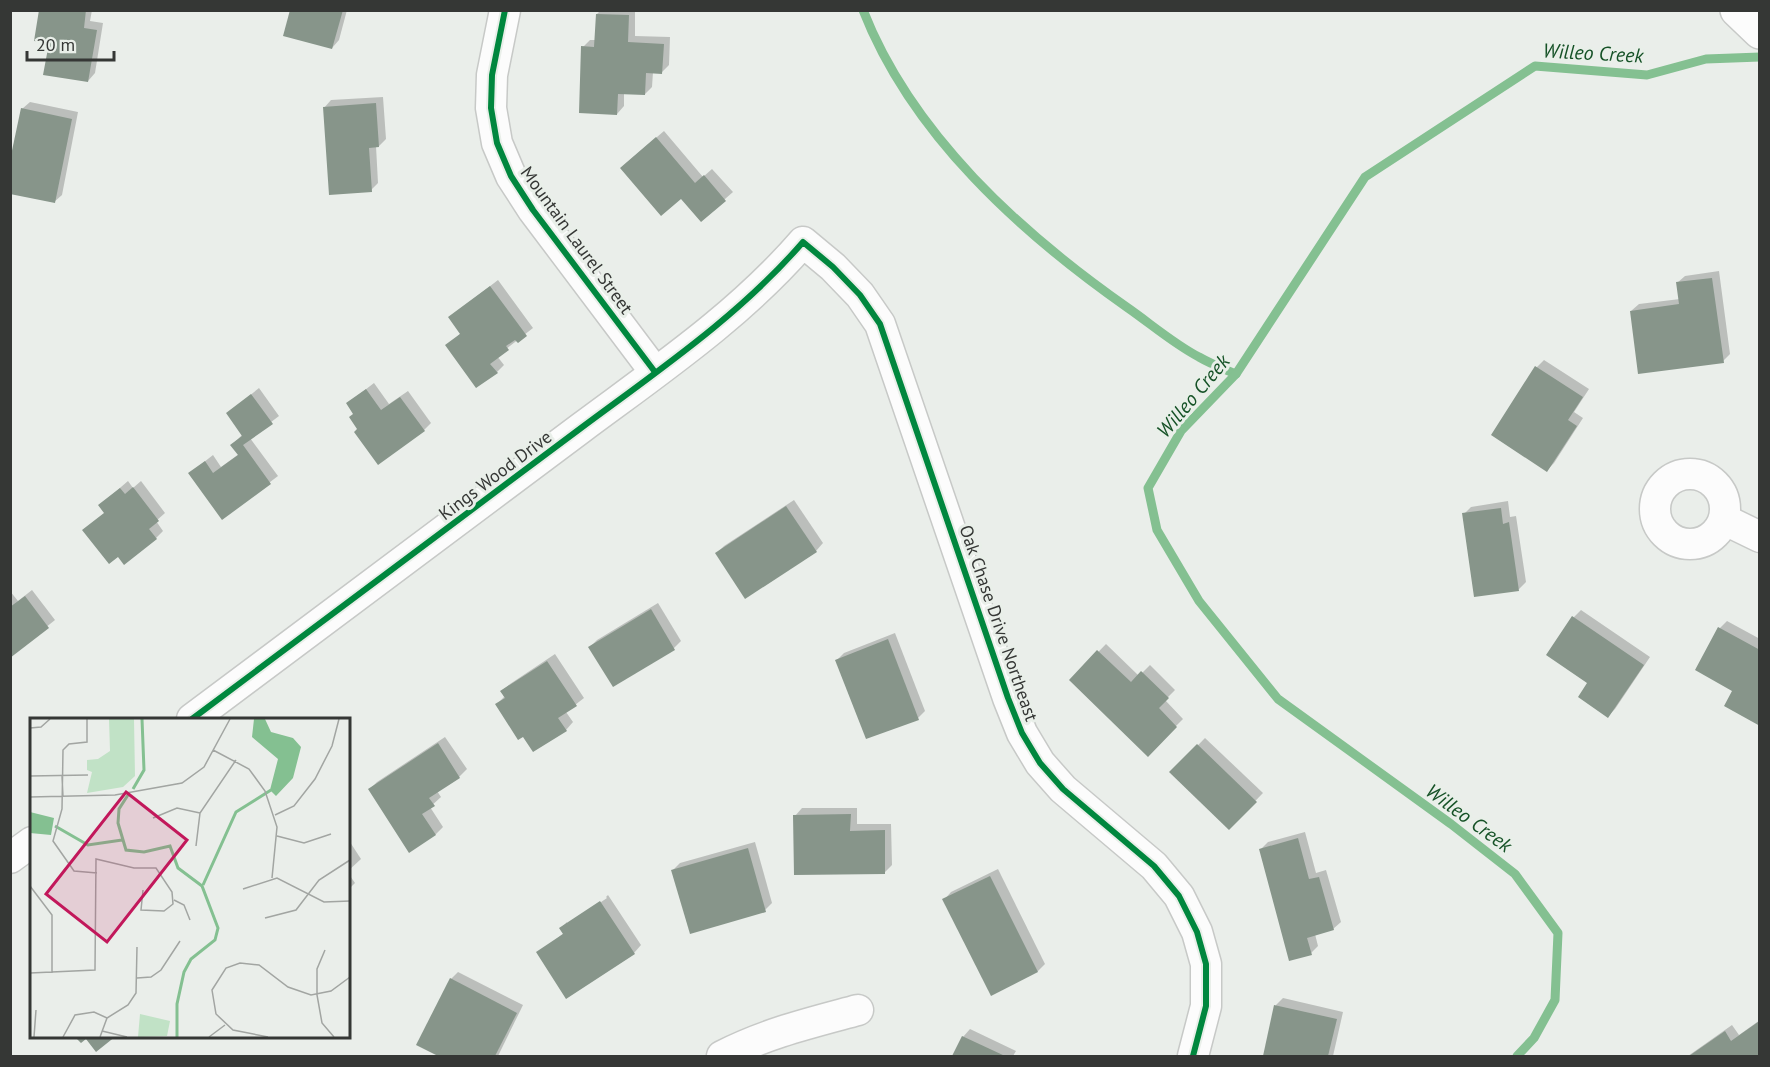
<svg xmlns="http://www.w3.org/2000/svg" width="1770" height="1067" font-family="'PT Sans',sans-serif">
  <style>
    .shadow { fill: #0003 }
    .lines { fill: none; stroke-linecap: round; stroke-linejoin: round }
    .stream { stroke: #84c091; stroke-width: 9 }
    .building { fill: #87958a }
    .street-casing { stroke: #c7c9c7; stroke-width: 33 }
    .secondary-casing { stroke: #c7c9c7; stroke-width: 36 }
    .street { stroke: #fcfcfc; stroke-width: 30 }
    .secondary { stroke: #fcfcfc; stroke-width: 33 }
    .cycleway-casing { stroke: #e9efe9; stroke-width: 10 }
    .cycleway { stroke: #00873e; stroke-width: 6 }
    .labels { text-anchor: middle; dominant-baseline: central; stroke-width: 6; stroke-linejoin: round; paint-order: stroke }
    .street-label { font-size: 18px; fill: #353735; stroke: #e9efe9 }
    .water-label { font-size: 20px; font-style: italic; fill: #165227; stroke: #e9efe9 }
    .inset-river { fill: none; stroke: #84c091; stroke-width: 3 }
    .inset-road { fill: none; stroke: #a2a5a2; stroke-width: 1.5 }
    .view { fill: #c2185b; fill-opacity: 0.15; stroke: #c2185b; stroke-width: 3 }
    .inset-edge { fill: none; stroke: #353735; stroke-width: 3 }
  </style>
  <rect width="100%" height="100%" fill="#eaeeea"/>
  <!-- shadow -->
  <g class="shadow">
    <polygon points="40,10 92,10 90,21 103,23 95,73 88,81 50,42"/>
    <polygon points="291,10 347,10 339,40 332,48"/>
    <polygon points="601,10 635,10 635,36 670,37 669,65 662,72 653,72 652,87 645,94 624,93 624,106 617,114 583,47 590,40 596,40 597,14"/>
    <polygon points="383,97 386,139 379,146 376,146 378,183 371,190 324,108 331,100"/>
    <polygon points="30,102 78,112 62,195 54,202 10,193 10,152 13,153 22,109"/>
    <polygon points="664,131 703,177 712,169 733,192 701,220 682,197 629,161"/>
    <polygon points="1719,271 1730,354 1723,361 1631,311 1639,304 1680,299 1677,283 1685,276"/>
    <polygon points="498,280 533,328 497,356 504,365 497,372 447,346 461,333 450,317"/>
    <polygon points="1544,360 1589,389 1574,412 1583,418 1554,463 1547,470 1493,435 1537,367"/>
    <polygon points="374,383 389,404 408,391 431,423 424,430 355,413 348,403"/>
    <polygon points="259,388 279,416 250,438 278,476 223,518 190,473 213,455 221,467 239,454 232,445 243,434 228,413"/>
    <polygon points="128,481 133,488 141,481 165,513 156,521 163,531 156,538 105,512 100,505"/>
    <polygon points="794,500 823,543 816,551 717,553 724,546"/>
    <polygon points="1508,501 1510,517 1516,516 1526,582 1519,589 1475,596 1464,514 1471,507"/>
    <polygon points="32,590 55,620 10,656 10,591 18,601"/>
    <polygon points="658,603 681,641 674,648 590,647 597,640"/>
    <polygon points="1581,610 1650,657 1615,709 1608,716 1590,683 1549,655 1574,617"/>
    <polygon points="1727,621 1760,639 1760,725 1734,690 1720,628"/>
    <polygon points="895,633 925,711 918,718 837,660 844,653"/>
    <polygon points="1106,644 1139,676 1150,665 1175,690 1165,700 1183,719 1148,754 1071,680"/>
    <polygon points="555,654 584,698 566,712 573,722 566,730 523,735 497,704 504,697 502,691 510,684"/>
    <polygon points="445,737 467,769 459,777 437,791 441,797 430,807 443,827 436,834 410,851 370,789 377,782"/>
    <polygon points="1205,738 1263,793 1229,828 1172,772"/>
    <polygon points="802,808 857,808 857,824 891,824 892,865 885,872 795,816"/>
    <polygon points="1305,832 1316,873 1326,870 1341,922 1333,929 1315,934 1318,946 1311,953 1261,849 1268,842"/>
    <polygon points="348,839 361,859 348,871"/>
    <polygon points="755,842 772,903 765,910 673,870 680,863"/>
    <polygon points="998,869 1045,964 1038,971 991,994 944,900 951,892"/>
    <polygon points="348,873 355,883 348,890"/>
    <polygon points="608,895 641,945 634,953 538,953 564,933 561,928 567,922 567,925 607,898 606,897"/>
    <polygon points="458,972 523,1005 498,1056 442,1056 418,1045 451,979"/>
    <polygon points="1283,998 1343,1012 1333,1056 1264,1056 1276,1005"/>
    <polygon points="1760,1020 1760,1056 1688,1056 1732,1025 1739,1035"/>
    <polygon points="970,1029 1016,1051 1013,1056 953,1056 963,1037"/>
    <polygon points="76,1036 113,1036 97,1050 86,1037 81,1041"/>
  </g>
  <g class="lines">
    <!-- stream -->
    <g class="stream">
      <path d="M863 10C912 135 1021 233 1128 308 1151 324 1174 344 1199 357 1211 364 1224 369 1236 374"/>
      <polyline points="1517,1056 1534,1038 1555,1000 1558,933 1515,874 1451,824 1278,699 1199,601 1157,530 1148,488 1181,431 1236,374 1365,177 1535,66 1647,75 1706,59 1760,57"/>
    </g>
  </g>
  <!-- building -->
  <g class="building">
    <polygon points="39,10 86,10 84,28 97,30 88,82 43,75 49,43 34,41"/>
    <polygon points="290,10 343,10 332,49 283,36"/>
    <polygon points="596,14 629,15 628,42 664,44 662,74 646,73 645,95 618,94 617,115 579,113 581,46 594,47"/>
    <polygon points="376,103 379,147 369,148 372,192 329,195 323,107"/>
    <polygon points="21,108 72,119 55,203 10,194 10,160"/>
    <polygon points="656,137 695,183 704,175 726,201 701,222 681,199 661,216 620,168"/>
    <polygon points="1712,278 1724,363 1638,374 1630,311 1679,304 1676,282"/>
    <polygon points="490,286 527,336 518,343 515,340 506,346 509,350 490,364 498,373 476,388 445,345 460,334 448,317"/>
    <polygon points="1535,366 1583,397 1568,420 1577,426 1547,472 1491,435"/>
    <polygon points="366,389 381,410 400,397 425,431 378,465 354,432 357,429 349,417 353,414 346,403"/>
    <polygon points="251,394 273,424 243,445 271,484 222,520 188,473 205,461 213,473 238,455 230,445 242,436 226,413"/>
    <polygon points="133,487 159,521 149,529 157,539 124,565 118,557 109,564 82,530 104,513 98,505 120,488 125,494"/>
    <polygon points="786,506 817,552 745,599 715,553"/>
    <polygon points="1501,508 1503,524 1509,522 1519,591 1474,597 1462,513"/>
    <polygon points="25,596 49,628 10,658 10,607"/>
    <polygon points="651,609 675,650 613,687 588,647"/>
    <polygon points="1572,616 1644,665 1608,718 1578,697 1587,683 1546,655"/>
    <polygon points="1718,627 1760,650 1760,726 1724,706 1732,691 1695,670"/>
    <polygon points="888,639 919,720 866,739 835,660"/>
    <polygon points="1097,650 1131,682 1141,671 1169,698 1159,708 1177,727 1148,757 1069,680"/>
    <polygon points="547,661 577,706 558,718 567,731 533,752 523,737 518,740 495,704 505,698 500,691"/>
    <polygon points="438,743 460,778 429,798 435,806 422,814 436,835 409,853 368,789"/>
    <polygon points="1197,744 1257,802 1229,830 1169,772"/>
    <polygon points="851,814 850,831 885,830 885,874 794,875 793,815"/>
    <polygon points="1298,838 1309,879 1319,877 1334,930 1307,938 1312,955 1289,961 1259,849"/>
    <polygon points="748,848 766,912 690,934 671,870"/>
    <polygon points="990,876 1038,972 991,996 942,899"/>
    <polygon points="600,901 635,954 566,999 536,952 563,934 559,928"/>
    <polygon points="450,978 517,1013 495,1056 438,1056 416,1045"/>
    <polygon points="1274,1005 1337,1019 1328,1056 1263,1056"/>
    <polygon points="1758,1022 1760,1056 1689,1056 1725,1031 1731,1041"/>
    <polygon points="74,1036 116,1036 96,1052 86,1039 81,1043"/>
    <polygon points="962,1036 1005,1056 952,1056"/>
  </g>
  <g class="lines">
    <defs>
      <g id="street">
        <polyline points="505,10 492,75 491,108 497,143 511,176 533,210 655,372"/>
        <circle cx="1690" cy="509" r="35"/>
        <polyline points="1725,520 1760,537"/>
        <path d="M192 719C321 621 452 526 581 428 659 370 740 315 803 242L833 267 860 295 880 324 1008 698 1022 733 1040 763 1063 789 1154 866 1179 896 1197 932 1206 964V1006L1193 1056"/>
        <polyline points="10,858 32,842"/>
        <path d="M722 1056C767 1033 810 1023 858 1010"/>
      </g>
      <polyline id="secondary" points="1737,10 1760,32"/>
    </defs>
    <!-- street casing -->
    <use href="#street" class="street-casing"/>
    <!-- secondary casing -->
    <use href="#secondary" class="secondary-casing"/>
    <!-- street -->
    <use href="#street" class="street"/>
    <!-- secondary -->
    <use href="#secondary" class="secondary"/>
    <defs>
      <g id="cycleway">
        <polyline points="505,10 492,75 491,108 497,143 511,176 533,210 655,372"/>
        <path d="M192 719C321 621 452 526 581 428 659 370 740 315 803 242L833 267 860 295 880 324 1008 698 1022 733 1040 763 1063 789 1154 866 1179 896 1197 932 1206 964V1006L1193 1056"/>
      </g>
    </defs>
    <!-- cycleway casing -->
    <use href="#cycleway" class="cycleway-casing"/>
    <!-- cycleway -->
    <use href="#cycleway" class="cycleway"/>
  </g>
  <g class="labels">
    <!-- street labels -->
    <g class="street-label">
      <text transform="translate(577 240) rotate(54)">Mountain Laurel Street</text>
      <text transform="translate(495 475) rotate(-37)">Kings Wood Drive</text>
      <text transform="translate(999 623) rotate(71)">Oak Chase Drive Northeast</text>
    </g>
    <!-- water labels -->
    <g class="water-label">
      <text transform="translate(1593 53) rotate(3)">Willeo Creek</text>
      <text transform="translate(1193 396) rotate(-50)">Willeo Creek</text>
      <text transform="translate(1469 818) rotate(36)">Willeo Creek</text>
    </g>
  </g>
  <!-- overview -->
  <g transform="translate(30 718)">
    <rect width="320" height="320" fill="#eaeeea"/>
    <path d="M79 1H104L105 58 93 69 57 75 62 54 57 52V42L68 41 80 33ZM110 296 140 303 137 318 108 319Z" fill="#c1e2c6"/>
    <path d="M224 1H235L241 14 263 20 271 29 263 60 246 78 240 72 248 41 222 19ZM0 94 24 100 21 117 0 115Z" fill="#84c091"/>
    <path class="inset-river" d="M103 71 114 52 112 1M98 77 89 91 88 105 96 132 114 134 140 128 148 150 172 168 188 210 185 222 161 241 154 254 147 286V319M25 108 58 127 92 122M173 167 206 94 241 72"/>
    <path class="inset-road" d="M57 1V24L39 26 33 32 32 91 23 123 44 153 67 155M0 10 11 9 20 1M183 32 219 51 235 73 247 109 242 160M0 58 58 57M32 58 33 79M0 79 85 77 152 65 174 49 200 1M245 97 264 88 285 61 302 28 309 1M123 100 147 90 170 95M247 118 274 125 301 116M166 128 170 95 206 42M0 168 22 197V255M213 171 247 160 294 184 320 183M144 182 154 187 160 202M235 200 266 192 289 162 320 142M295 232 287 251V277L292 305 304 319M0 255 65 252 66 141 104 150H126L142 174 143 186 134 193 111 192 113 172M107 260 121 259 131 252 150 223M72 313 97 319M4 319 6 292M33 319 45 297 64 294 77 300M70 319 77 300 98 287 106 275 107 229M179 319 195 307M238 319 203 312 186 296 182 272 196 250 210 245 229 247 258 269 281 277 301 273 320 259"/>
    <path class="view" d="M96 74 157 122 77 224 16 176Z"/>
    <rect width="320" height="320" class="inset-edge"/>
  </g>
  <!-- border -->
  <rect width="1770" height="1067" fill="none" stroke="#353735" stroke-width="24"/>
  <!-- scale -->
  <path d="M27 51v9h87v-9" fill="none" stroke="#353735" stroke-width="3"/>
  <text x="36" y="51" font-size="18" fill="#353735" stroke="#e9efe9" stroke-width="4.5" paint-order="stroke">20 m</text>
</svg>
